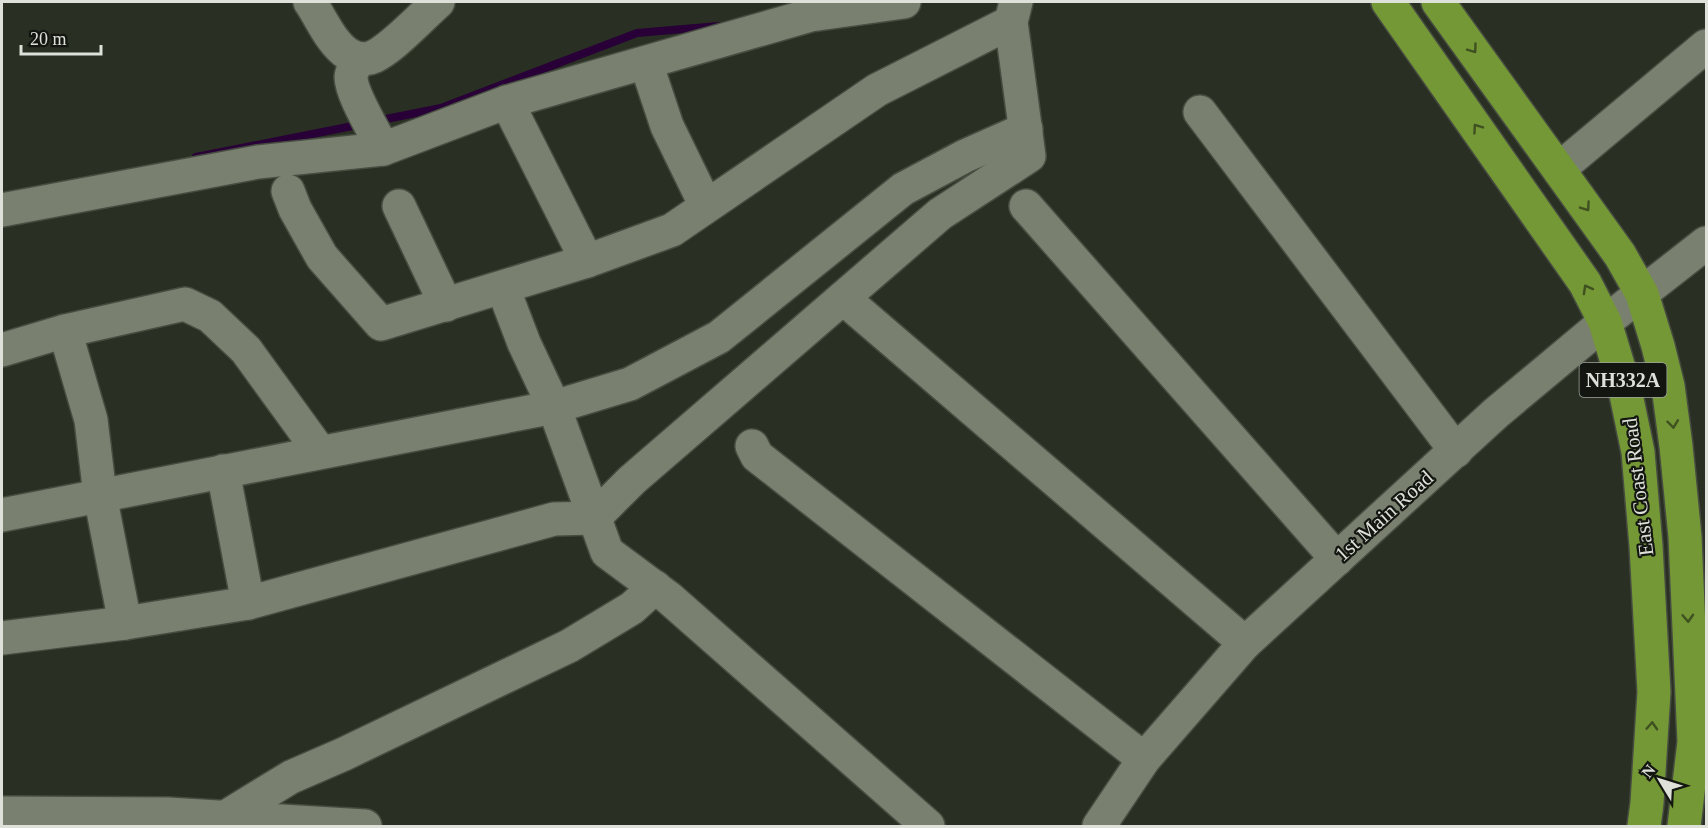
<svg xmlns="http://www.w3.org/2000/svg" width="1708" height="828" font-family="'Times New Roman',serif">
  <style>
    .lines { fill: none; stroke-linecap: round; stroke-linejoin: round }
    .stream { stroke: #280037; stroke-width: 8 }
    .minor-casing { stroke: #474c41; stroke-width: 36 }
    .highway-casing { stroke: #474c41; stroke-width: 36 }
    .minor { stroke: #798070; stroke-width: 33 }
    .highway { stroke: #749835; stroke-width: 33 }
    .oneway { stroke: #3f5021 }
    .labels { text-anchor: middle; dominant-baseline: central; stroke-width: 4.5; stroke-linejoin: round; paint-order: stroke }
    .shield { fill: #131610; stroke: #a0a49d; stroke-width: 1.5 }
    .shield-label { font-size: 20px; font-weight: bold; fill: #dde1d9 }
    .street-label { font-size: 21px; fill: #dde1d9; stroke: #131610 }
  </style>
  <rect width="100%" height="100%" fill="#292f22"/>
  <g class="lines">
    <!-- stream -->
    <g class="stream">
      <polyline points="376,121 441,108 637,33 719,26"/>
      <polyline points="196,157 363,124"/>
    </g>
    <defs>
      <g id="minor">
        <path d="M310 2C321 18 331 43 348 54 355 59 362 60 370 58 388 53 422 16 438 2"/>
        <path d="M359 59C356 65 351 71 351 77 351 94 375 132 383 149"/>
        <polyline points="646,63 667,126 706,206"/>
        <polyline points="507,102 587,261"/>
        <polyline points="1200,112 1456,451"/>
        <polyline points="1559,169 1706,46"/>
        <polyline points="288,191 295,209 322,257 381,324 587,261 672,230 877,90 1011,22"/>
        <polyline points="399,206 446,305"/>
        <polyline points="1026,206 1337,559"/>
        <polyline points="2,210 258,162 383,149 507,102 811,15 904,2"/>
        <polyline points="503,288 524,343 554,407 607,552 669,598 928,826"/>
        <polyline points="843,298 1245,643"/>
        <polyline points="65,331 91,420 100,495 125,623"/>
        <polyline points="2,350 65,331 185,304 210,316 246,350 320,452"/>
        <polyline points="752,446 757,456 1144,759"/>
        <polyline points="223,471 248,603"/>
        <polyline points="2,515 554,407 630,384 719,337 903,189 965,156 1026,129"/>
        <polyline points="2,638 125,623 248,603 554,519 594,518 632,480 940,214 1029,156 1011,22 1016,2"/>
        <polyline points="2,813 168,814 365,826"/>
        <polyline points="224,818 291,777 344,754 569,646 632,608 655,587"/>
        <polyline points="1099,826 1144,759 1245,643 1496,413 1605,322 1706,243"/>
      </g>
      <g id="highway">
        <polyline points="1388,2 1585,283 1605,322 1624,385 1638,452 1646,546 1654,692 1647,803 1644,826"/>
        <polyline points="1438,2 1620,255 1642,294 1658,346 1668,386 1676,446 1685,537 1694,742 1684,826"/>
      </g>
    </defs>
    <!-- minor casing -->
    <use href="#minor" class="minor-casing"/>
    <!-- highway casing -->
    <use href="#highway" class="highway-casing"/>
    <!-- minor -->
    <use href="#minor" class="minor"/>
    <!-- highway -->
    <use href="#highway" class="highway"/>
  </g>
  <!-- one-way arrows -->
  <defs><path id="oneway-chevron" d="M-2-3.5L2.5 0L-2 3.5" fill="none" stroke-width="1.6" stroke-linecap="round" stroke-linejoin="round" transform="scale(1.5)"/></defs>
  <g class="oneway">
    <use href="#oneway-chevron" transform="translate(1473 49) rotate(54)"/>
    <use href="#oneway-chevron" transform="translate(1477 128) rotate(-125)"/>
    <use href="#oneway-chevron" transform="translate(1586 207) rotate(55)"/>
    <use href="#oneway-chevron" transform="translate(1587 289) rotate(-119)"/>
    <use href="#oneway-chevron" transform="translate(1673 424) rotate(83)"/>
    <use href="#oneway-chevron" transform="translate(1688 618) rotate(87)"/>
    <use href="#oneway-chevron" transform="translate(1652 726) rotate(-87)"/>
  </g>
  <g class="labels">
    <!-- shield labels -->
    <rect class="shield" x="1579.5" y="363" width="87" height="34" rx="4.5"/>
    <g class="shield-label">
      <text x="1623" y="380">NH332A</text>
    </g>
    <!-- street labels -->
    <g class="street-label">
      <text transform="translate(1638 487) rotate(-97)">East Coast Road</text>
      <text transform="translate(1384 516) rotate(-42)">1st Main Road</text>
    </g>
  </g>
  <!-- border -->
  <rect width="1708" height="828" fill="none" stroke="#dde1d9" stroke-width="6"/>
  <!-- north arrow -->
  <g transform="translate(1660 780) rotate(308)" stroke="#131610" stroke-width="4.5" paint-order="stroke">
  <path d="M0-4.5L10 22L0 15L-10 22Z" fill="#dde1d9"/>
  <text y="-9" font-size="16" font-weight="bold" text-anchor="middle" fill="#dde1d9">N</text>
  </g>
  <!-- scale -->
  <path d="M21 45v9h80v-9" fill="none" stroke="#dde1d9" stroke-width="3"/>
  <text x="30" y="45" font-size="18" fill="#dde1d9" stroke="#131610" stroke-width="4.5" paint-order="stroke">20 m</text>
</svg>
